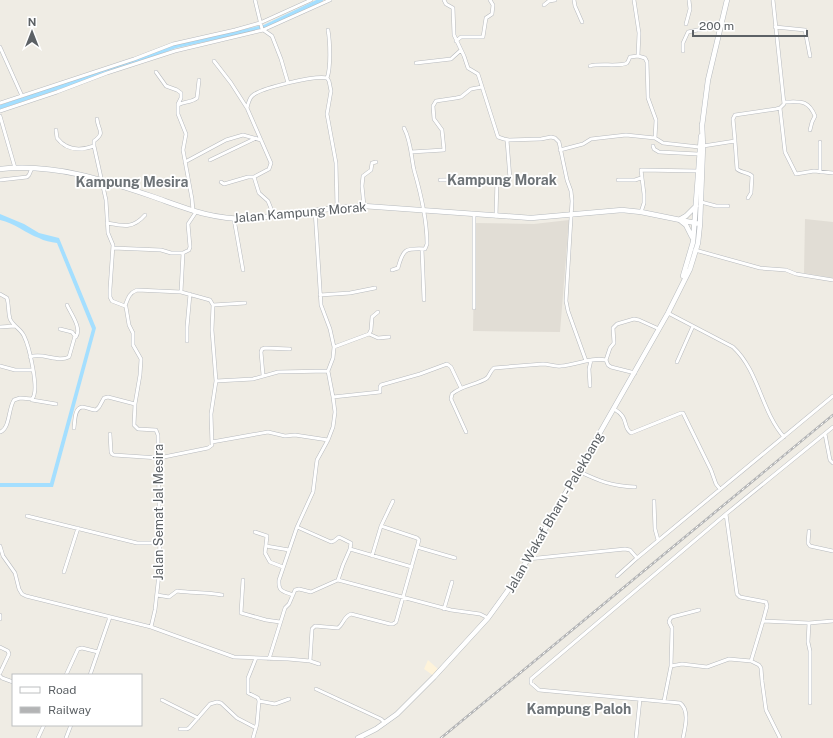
<svg xmlns="http://www.w3.org/2000/svg" width="833" height="738" viewBox="0 0 833 738" font-family="'Public Sans',sans-serif">
  <style>
    .commercial { fill: #fef3da }
    .education { fill: #e1ddd5 }
    .water { fill: #a4dfff }
    .lines { fill: none; stroke-linecap: round; stroke-linejoin: round }
    .canal { stroke: #a4dfff; stroke-width: 4 }
    .street-casing { stroke: #b7babe; stroke-width: 4 }
    .secondary-casing { stroke: #b6babe; stroke-width: 5.5 }
    .street { stroke: #fff; stroke-width: 3 }
    .secondary { stroke: #fff; stroke-width: 4.5 }
    .rail-casing { stroke: #b3b4b5; stroke-width: 2.5 }
    .rail { stroke: #fff; stroke-width: 1; stroke-dasharray: 3; stroke-linecap: butt }
    .labels { text-anchor: middle; stroke-width: 3.5; stroke-linejoin: round; paint-order: stroke }
    .street-label { font-size: 13px; fill: #5c6165; stroke: #fff }
    .neighbourhood-label { font-size: 14px; font-weight: bold; fill: #6d7377; stroke: #fff }
  </style>
  <rect width="100%" height="100%" fill="#efece4"/>
  <path class="commercial" d="M 428,660 L 439,670 L 434,676 L 424,669 Z"/>
  <path class="education" d="M 805,219 L 833,222 L 833,278 L 804,273 Z
    M 569,220 L 560,332 L 473,331 L 475,223 L 534,224 Z"/>
  <path class="water" d="M 0,214 L 24,224 L 39,233 L 59,238 L 96,328 L 53,487 L 0,487 L 0,483 L 50,483 L 92,329 L 57,243 C 51,242 44,241 39,238 C 25,233 15,223 0,220 Z"/>
  <g class="lines">
    <path class="canal" d="M 0,107 L 145,58 L 176,46 L 264,27 L 321,0"/>
    <defs>
      <path id="street" d="M 255,0 L 262,29 L 272,36 L 281,59 L 288,83
        M 444,0 L 446,4 L 453,8 L 454,35 L 464,56 L 468,68 L 478,74 L 498,137 L 504,139 L 509,140 L 541,139 L 551,137 L 555,138 L 559,142 L 567,180 L 571,191 L 572,201 L 566,301 L 568,311 L 586,361
        M 574,0 L 575,6 L 582,22
        M 634,0 L 639,33 L 638,56 L 645,58 L 647,62 L 648,98 L 656,120 L 655,138
        M 544,5 L 549,1 L 555,0
        M 686,24 L 690,9 L 689,0
        M 775,27 L 805,30 L 810,56
        M 456,41 L 461,37 L 483,37 L 486,18 L 492,14 L 493,5 L 490,0
        M 0,47 L 22,96
        M 683,51 L 683,43 L 688,32 L 712,27 L 720,27
        M 214,61 L 231,83 L 247,108 L 271,163 L 269,169 L 254,177 L 259,193 L 268,201 L 274,216
        M 416,63 L 451,59 L 461,50
        M 590,66 C 598,63 622,67 627,63 C 628,62 629,59 630,57 L 638,56
        M 156,72 L 166,86 L 177,90 L 181,93 L 181,98 L 178,104 L 178,114 L 186,134 L 183,150 L 192,199 L 193,211
        M 327,78 C 331,68 330,41 328,30
        M 784,102 C 800,102 808,99 815,116 L 812,122 L 810,130
        M 0,103 L 134,59 L 173,44 L 235,30 L 260,23 L 311,0
        M 178,105 C 184,101 191,103 197,98 L 199,80
        M 247,108 C 248,104 249,99 252,96 C 260,88 316,75 327,78 L 329,81 L 331,91 L 327,114 L 336,163 L 337,208
        M 780,108 L 785,152 L 796,174 L 814,171 L 833,173
        M 0,111 L 57,92 L 107,73 L 175,51 L 263,30 L 330,0
        M 0,116 L 15,168
        M 97,119 C 98,131 106,132 94,141 L 94,146 L 106,200 L 108,233 L 113,245 L 110,289 L 110,297 L 112,301 L 125,306 L 126,307 L 129,325 L 133,333 L 133,345 L 141,359 L 140,375 L 135,404 L 134,425 L 138,429 L 156,430 L 158,435 L 160,565 L 155,610 L 151,627
        M 56,130 L 57,138 C 66,150 80,151 94,146
        M 735,141 L 737,169 C 741,173 748,172 752,176 L 751,193 L 748,198
        M 820,142 L 820,172
        M 653,146 L 654,149 L 659,152 L 698,154
        M 703,146 L 735,141 L 733,119 L 735,115 L 776,109 L 780,108 L 784,104 L 773,0
        M 560,150 L 583,144 L 591,139 L 626,135 L 655,138 L 663,143 L 699,147
        M 411,152 L 444,150 L 442,130 L 434,119 L 433,106 L 436,101 L 456,98 L 461,97 L 471,89 L 482,87
        M 210,160 L 256,138
        M 185,162 L 226,140 L 243,135 L 261,140
        M 0,180 L 27,177 L 29,175 L 32,168
        M 440,180 L 510,179 L 507,140
        M 618,180 L 635,180 L 641,178
        M 221,182 L 224,184 L 248,177 L 254,177
        M 701,202 L 716,206 L 728,206
        M 364,206 L 362,186 L 363,176 L 371,170 L 372,163 L 376,162
        M 641,212 L 644,203 L 644,194 L 641,170 L 698,171
        M 496,216 L 497,179
        M 234,219 L 243,270
        M 107,223 C 123,226 133,229 145,215
        M 113,248 L 161,250 L 171,253 L 183,253 L 189,250 L 190,247 L 188,224 L 196,212
        M 422,249 L 424,300
        M 695,250 L 760,268 L 786,270 L 796,274 L 833,280
        M 392,270 L 398,268 C 403,249 405,248 425,249 L 427,244 C 427,219 421,194 414,170 C 411,156 411,141 404,128
        M 181,292 L 183,253
        M 0,294 L 7,298 C 9,305 8,312 10,319 C 13,326 21,329 24,336 C 29,346 40,391 32,399 L 20,398 L 14,400 C 8,409 10,429 0,432
        M 320,295 L 350,293 L 375,288
        M 67,305 C 71,314 82,328 76,337
        M 213,305 L 245,303
        M 474,308 L 474,214
        M 668,313 L 733,347 C 759,371 761,411 784,437
        M 0,327 L 15,326
        M 369,334 L 378,338 L 389,337
        M 187,341 L 187,327 L 190,294
        M 334,347 L 369,334 L 371,330 L 372,317 L 378,312
        M 30,357 C 43,352 57,363 69,357 L 75,336 L 72,332 L 60,329
        M 606,360 L 610,348 L 614,343 L 613,328 L 617,324 L 634,319 L 639,320 L 659,329
        M 677,362 L 693,326
        M 0,366 L 15,370 L 33,370
        M 263,375 L 261,352 L 262,349 L 265,348 L 290,349
        M 216,381 L 253,379 L 278,372 L 328,371
        M 590,386 L 589,369 L 591,360
        M 333,397 L 380,392 L 380,387 L 381,385 L 420,374 L 447,364 L 451,367 L 461,388
        M 32,400 L 56,404
        M 614,409 C 630,418 622,427 631,433 L 681,413 L 683,413 L 711,470 L 716,484 L 720,489
        M 74,428 C 75,422 74,408 82,407 C 86,407 92,410 96,410 L 99,407 L 104,398 L 108,397 L 135,404
        M 466,432 L 451,399 L 452,394 C 462,385 477,385 487,378 C 490,375 490,371 494,368 L 543,364 C 549,364 554,367 561,366 C 576,365 591,357 606,360 L 608,365 L 611,367 L 635,373
        M 110,434 L 111,452 L 112,454 L 114,455 L 159,458 L 208,448 L 212,445 L 211,414 L 216,381 L 212,330 L 213,305 L 210,300 L 181,292 L 137,290 C 129,293 128,298 125,306
        M 825,434 L 830,460 L 833,463
        M 212,442 L 268,432 L 285,436 L 295,435 L 328,440
        M 578,471 C 599,481 611,486 635,487
        M 654,501 L 655,529 L 658,540
        M 726,514 L 737,594 L 740,597 L 766,602 L 767,606 L 763,621 L 809,623 L 833,621
        M 27,516 L 137,543 L 160,543
        M 297,527 L 331,542 L 334,541 L 339,537 L 351,543 L 350,549 L 343,565 L 338,580
        M 809,531 L 808,543 L 810,546 L 833,551
        M 255,532 L 267,536 L 265,553 L 270,562 L 283,567
        M 0,546 L 3,556 L 15,573 L 19,589 L 22,594 L 26,596 L 151,627 L 234,657 L 288,659 L 310,661 L 319,664
        M 266,546 L 289,550
        M 417,547 L 455,558
        M 350,549 L 412,567
        M 372,556 L 381,526 L 393,501
        M 528,559 L 625,549 L 630,550 L 637,558 L 833,396
        M 64,572 L 78,528
        M 617,576 L 637,558
        M 243,580 L 241,613 L 266,620 L 280,622
        M 157,595 L 169,597 L 177,591 C 192,593 207,592 222,595
        M 293,595 C 283,591 278,592 279,580 L 297,527 L 313,492 L 317,460 L 328,440 L 333,427 L 335,412 L 333,397 L 328,371 L 333,358 L 334,347 L 330,329 L 321,305 L 315,210
        M 444,609 L 452,582
        M 0,615 L 0,619
        M 809,623 L 808,642 L 810,651 L 810,703
        M 0,647 L 8,651 L 9,654 L 0,673
        M 256,658 L 248,678 L 248,693 L 258,698 L 259,701 L 275,704 L 289,699
        M 269,659 L 285,608 L 289,604 L 295,590 L 299,589 L 311,592 L 338,580 L 451,610 L 480,614 L 488,618
        M 310,661 L 312,629 L 315,626 L 338,628 C 344,624 343,617 351,614 L 390,624 L 393,624 L 396,622 L 419,540 L 417,538 L 381,526
        M 751,661 L 759,665 L 761,668 L 762,681 L 766,710 L 780,738
        M 671,666 L 682,664 L 707,667 L 729,659 L 751,661 L 763,621
        M 66,675 L 78,649 L 82,648 L 98,652
        M 90,675 L 110,617
        M 0,676 L 2,678 L 13,682
        M 316,689 L 381,719 L 385,723
        M 162,700 L 198,718
        M 664,701 L 671,666 L 672,628 L 669,622 L 670,619 L 672,617 L 699,610
        M 180,729 L 187,729 L 189,728 L 210,704 L 217,702 L 221,703 L 237,718 L 256,728
        M 38,738 L 44,725
        M 66,738 L 71,725
        M 253,738 L 257,724 L 259,701
        M 636,738 L 640,699
        M 683,738 C 685,728 690,710 680,703 L 539,690 L 531,683 L 531,679 L 726,514 L 833,427"/>
      <path id="secondary" d="M 702,126 L 708,80 L 727,0
        M 0,169 C 54,163 104,180 154,197 C 188,209 211,219 248,219 L 337,208 L 364,206 L 531,218 L 622,210 L 641,212 L 700,224
        M 679,220 L 686,216 L 696,206
        M 681,221 L 686,225 L 692,237
        M 683,276 L 693,242 L 701,136
        M 358,738 L 376,729 L 397,714 L 434,677 L 488,618 L 509,589 L 528,559 L 668,313 L 690,269 L 698,243 L 700,224 L 703,146 L 702,124"/>
    </defs>
    <use href="#street" class="street-casing"/>
    <use href="#secondary" class="secondary-casing"/>
    <use href="#street" class="street"/>
    <use href="#secondary" class="secondary"/>
    <defs>
      <path id="rail" d="M 441,738 L 833,415"/>
    </defs>
    <use href="#rail" class="rail-casing"/>
    <use href="#rail" class="rail"/>
  </g>
  <g class="labels">
    <g class="street-label">
      <text transform="translate(300 212) rotate(-5)" y="5">Jalan Kampung Morak</text>
      <text transform="translate(158 512) rotate(-90)" y="5">Jalan Semat Jal Mesira</text>
      <text transform="translate(554 512) rotate(-60)" y="5">Jalan Wakaf Bharu - Palekbang</text>
    </g>
    <g class="neighbourhood-label">
      <text x="502" y="185">Kampung Morak</text>
      <text x="132" y="187">Kampung Mesira</text>
      <text x="579" y="714">Kampung Paloh</text>
    </g>
  </g>
  <rect x="12" y="674" width="130" height="52" fill="#ffffff" stroke="#bec0c1"/>
  <rect x="20" y="687" width="20" height="6" fill="#ffffff" stroke="#bec0c1"/>
  <text x="48" y="694" font-size="12" fill="#5c6165">Road</text>
  <rect x="20" y="707" width="20" height="6" fill="#b3b4b5" stroke="#bec0c1"/>
  <text x="48" y="714" font-size="12" fill="#5c6165">Railway</text>
  <g transform="translate(32 32)" stroke="#ffffff" stroke-width="3" paint-order="stroke">
  <path d="M0-3L7 15L0 10L-7 15Z" fill="#5c6165"/>
  <text y="-6" font-size="11" font-weight="bold" text-anchor="middle" fill="#5c6165">N</text>
  </g>
  <path d="M693 30v6h114v-6" fill="none" stroke="#5c6165" stroke-width="2"/>
  <text x="699" y="30" font-size="12" fill="#5c6165" stroke="#ffffff" stroke-width="3" paint-order="stroke">200 m</text>
</svg>
